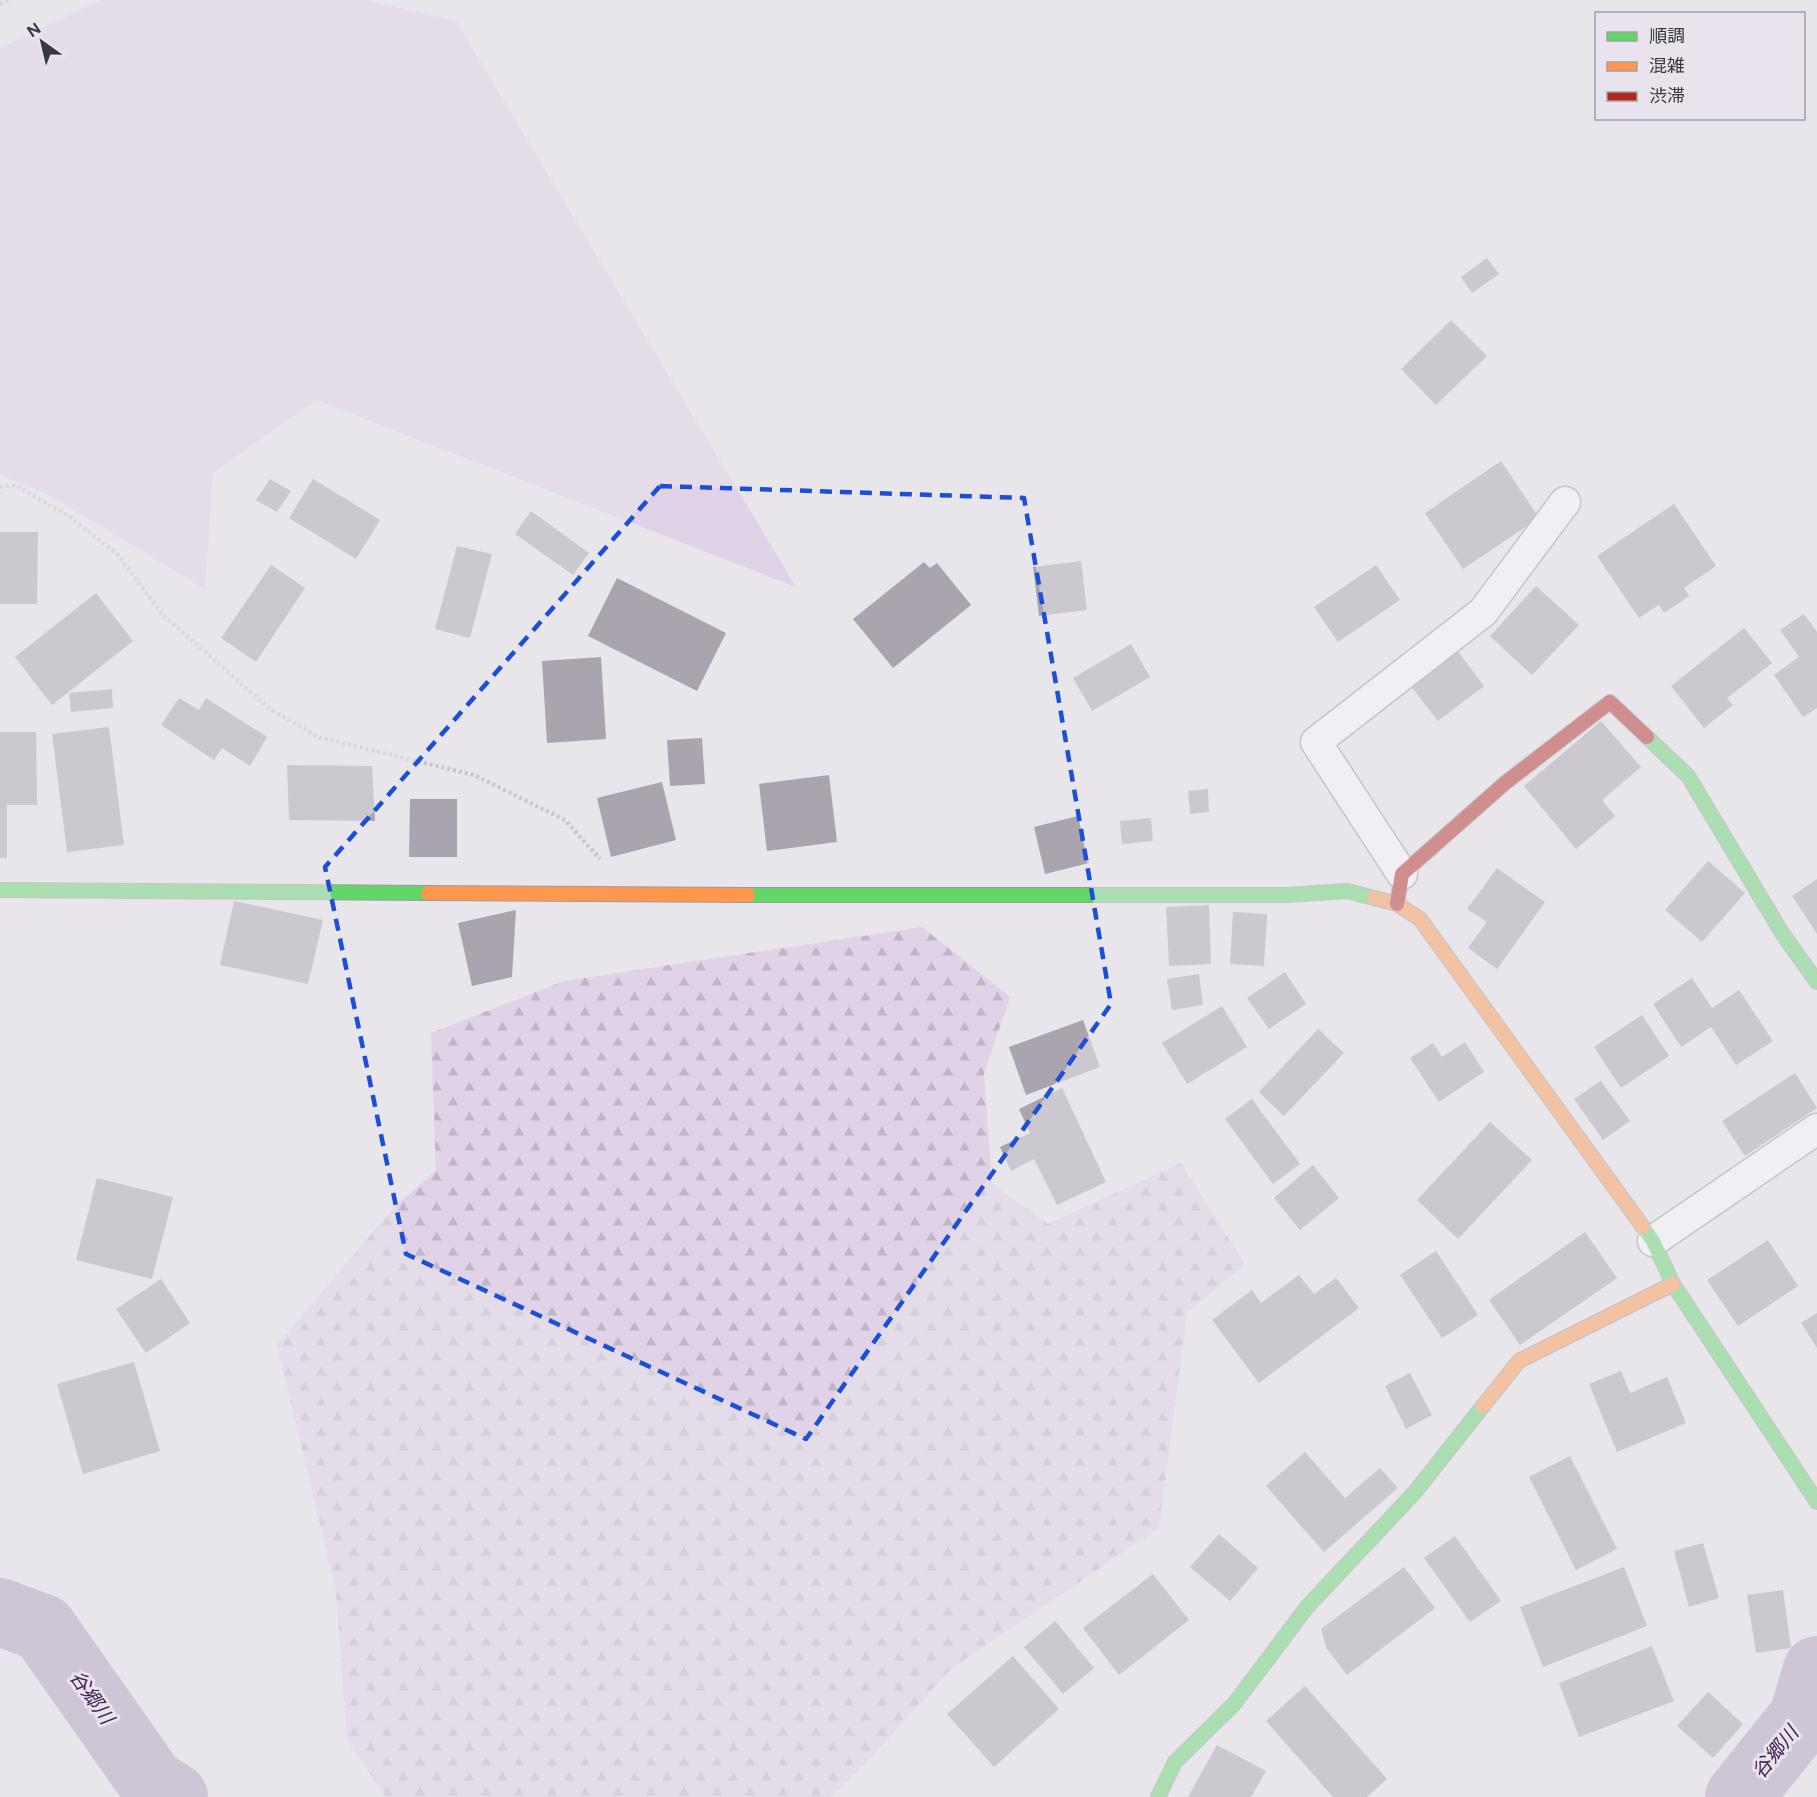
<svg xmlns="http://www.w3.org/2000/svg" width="1817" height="1797" viewBox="0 0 1817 1797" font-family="Figtree,'Noto Sans JP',sans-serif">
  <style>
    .green { fill: #e0d3e7 }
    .forest { fill: url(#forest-firs) }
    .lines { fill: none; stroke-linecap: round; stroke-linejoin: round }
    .river { stroke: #b1a0bb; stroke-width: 68 }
    .building { fill: #a9a4ad }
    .street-casing { stroke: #9d9a9f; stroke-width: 33 }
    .fast-casing { stroke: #9d9a9f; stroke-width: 16 }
    .slow-casing { stroke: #9d9a9f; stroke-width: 16 }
    .jam-casing { stroke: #9d9a9f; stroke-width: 16 }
    .path { stroke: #c7c6c8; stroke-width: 4; stroke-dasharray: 3 3; stroke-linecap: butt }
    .street { stroke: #fcfbfc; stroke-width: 30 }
    .fast { stroke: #63d668; stroke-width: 14 }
    .slow { stroke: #ff974d; stroke-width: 14 }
    .jam { stroke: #b3261e; stroke-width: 14 }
    .marked { fill: none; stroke: #1d4ed8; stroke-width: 4.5; stroke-dasharray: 12 8; stroke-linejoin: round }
    .labels { text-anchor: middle; stroke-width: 6; stroke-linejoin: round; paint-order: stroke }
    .water-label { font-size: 20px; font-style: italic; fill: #432353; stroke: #e9e3ed }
  </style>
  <defs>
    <pattern id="forest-firs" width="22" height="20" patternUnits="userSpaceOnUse" patternTransform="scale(1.5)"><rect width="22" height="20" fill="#e0d3e7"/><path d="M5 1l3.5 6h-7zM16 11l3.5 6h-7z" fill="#c1b6c7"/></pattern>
  </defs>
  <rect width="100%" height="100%" fill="#e8e5eb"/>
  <path class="green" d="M 101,0 L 365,0 L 456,21 L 796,587 L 316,400 L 213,473 L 205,589 L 49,495 L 0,475 L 0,48 Z"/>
  <path class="forest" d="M 922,927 L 1010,997 L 984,1074 L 992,1183 L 1048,1224 L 1181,1163 L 1245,1264 L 1187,1313 L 1159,1528 L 951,1669 L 867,1762 L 831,1797 L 386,1797 L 347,1740 L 336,1591 L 277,1345 L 396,1205 L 436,1171 L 431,1033 L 564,981 Z"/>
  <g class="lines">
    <path class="river" d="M 0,1612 L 43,1628 L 152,1783 L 174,1797
      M 1739,1797 L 1803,1717 L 1817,1670"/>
  </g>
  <path class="building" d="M 1487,258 L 1499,274 L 1472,293 L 1461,277 Z
    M 1451,320 L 1487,356 L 1436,405 L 1401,369 Z
    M 1501,461 L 1539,518 L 1463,569 L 1425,513 Z
    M 270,479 L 291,491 L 277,512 L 256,500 Z
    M 313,479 L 380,520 L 356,559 L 289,518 Z
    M 1674,504 L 1716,566 L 1684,588 L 1689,596 L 1664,613 L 1659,605 L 1639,618 L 1597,556 Z
    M 531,511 L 589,553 L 573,575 L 515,534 Z
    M 0,532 L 38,532 L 37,604 L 0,604 Z
    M 457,546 L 492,554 L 470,638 L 435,629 Z
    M 1081,561 L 1087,610 L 1039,616 L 1033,567 Z
    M 924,562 L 930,568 L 937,563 L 971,605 L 893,668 L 853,619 Z
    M 271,565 L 305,588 L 256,662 L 221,638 Z
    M 1376,565 L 1400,600 L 1338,642 L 1314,607 Z
    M 617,578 L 726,633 L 697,691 L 588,636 Z
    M 1536,586 L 1579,625 L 1532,675 L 1490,636 Z
    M 96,593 L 133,641 L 52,705 L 15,657 Z
    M 1804,614 L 1817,632 L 1817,708 L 1803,717 L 1774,675 L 1799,657 L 1780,630 Z
    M 1744,628 L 1772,663 L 1727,698 L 1733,705 L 1704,728 L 1671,686 Z
    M 1131,644 L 1150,677 L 1092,711 L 1073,678 Z
    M 1453,645 L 1484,686 L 1438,721 L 1407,681 Z
    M 601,657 L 606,739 L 547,743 L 542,661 Z
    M 112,689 L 113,708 L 71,712 L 69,693 Z
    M 179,698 L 199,710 L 206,698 L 267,737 L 250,766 L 222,748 L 214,760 L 161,725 Z
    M 1601,721 L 1641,767 L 1602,800 L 1615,816 L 1576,849 L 1524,786 Z
    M 109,727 L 124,845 L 67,852 L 52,734 Z
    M 0,732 L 36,732 L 37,805 L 7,805 L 7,858 L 0,858 Z
    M 702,738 L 705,784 L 670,786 L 667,740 Z
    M 287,765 L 372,766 L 375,821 L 289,820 Z
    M 829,775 L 837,842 L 767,851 L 759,784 Z
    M 662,782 L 676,840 L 611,857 L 597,798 Z
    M 1208,789 L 1209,812 L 1190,814 L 1188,791 Z
    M 410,799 L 457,799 L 457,857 L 409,857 Z
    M 1078,816 L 1089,863 L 1045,874 L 1034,827 Z
    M 1151,818 L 1153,841 L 1122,844 L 1120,821 Z
    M 1708,861 L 1745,893 L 1702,942 L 1665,910 Z
    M 1497,868 L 1545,902 L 1497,969 L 1468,948 L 1487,922 L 1467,909 Z
    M 1817,879 L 1817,934 L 1792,896 Z
    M 234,901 L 323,920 L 308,984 L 220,965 Z
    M 1209,905 L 1211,964 L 1169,966 L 1166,907 Z
    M 516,910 L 512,977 L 472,986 L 458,923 Z
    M 1233,912 L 1267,914 L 1264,966 L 1230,964 Z
    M 1285,972 L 1306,1004 L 1269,1029 L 1247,998 Z
    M 1199,974 L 1203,1005 L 1172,1010 L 1167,979 Z
    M 1692,978 L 1712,1008 L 1739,990 L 1773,1041 L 1736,1065 L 1711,1027 L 1681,1047 L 1653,1004 Z
    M 1222,1006 L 1247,1047 L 1187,1084 L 1162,1043 Z
    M 1642,1015 L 1669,1056 L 1621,1088 L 1594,1047 Z
    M 1083,1020 L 1100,1067 L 1026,1095 L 1009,1047 Z
    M 1318,1029 L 1344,1053 L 1284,1116 L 1259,1092 Z
    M 1465,1042 L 1484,1072 L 1439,1102 L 1410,1058 L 1433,1043 L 1442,1057 Z
    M 1795,1073 L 1817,1108 L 1745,1156 L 1722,1121 Z
    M 1601,1081 L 1630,1121 L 1603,1140 L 1574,1099 Z
    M 1062,1088 L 1106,1182 L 1057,1205 L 1034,1159 L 1011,1171 L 1000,1147 L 1030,1133 L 1019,1109 Z
    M 1252,1099 L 1300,1164 L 1273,1184 L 1225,1119 Z
    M 1490,1122 L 1532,1160 L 1458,1239 L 1417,1200 Z
    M 1313,1165 L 1339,1198 L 1300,1230 L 1274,1198 Z
    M 97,1178 L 173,1197 L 152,1279 L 76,1260 Z
    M 1585,1232 L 1617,1278 L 1520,1345 L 1489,1300 Z
    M 1768,1240 L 1798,1286 L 1738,1326 L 1707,1280 Z
    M 1436,1251 L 1478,1315 L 1442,1338 L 1400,1275 Z
    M 1299,1275 L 1314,1294 L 1336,1278 L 1359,1308 L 1259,1383 L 1212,1320 L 1252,1290 L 1261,1303 Z
    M 161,1279 L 190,1323 L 146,1353 L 116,1309 Z
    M 1817,1313 L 1817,1348 L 1801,1323 Z
    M 134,1362 L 160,1451 L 83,1474 L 57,1384 Z
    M 1621,1371 L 1630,1393 L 1667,1377 L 1686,1423 L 1617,1452 L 1589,1384 Z
    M 1410,1373 L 1432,1415 L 1406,1429 L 1385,1386 Z
    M 1305,1452 L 1345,1498 L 1380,1468 L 1398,1488 L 1324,1552 L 1266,1486 Z
    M 1570,1456 L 1617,1549 L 1576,1570 L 1529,1477 Z
    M 1219,1534 L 1258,1568 L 1230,1601 L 1190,1567 Z
    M 1455,1536 L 1501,1601 L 1470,1622 L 1424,1558 Z
    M 1703,1543 L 1719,1598 L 1689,1607 L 1674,1551 Z
    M 1404,1567 L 1435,1608 L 1347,1675 L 1327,1649 L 1321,1629 Z
    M 1624,1567 L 1647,1626 L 1543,1667 L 1520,1607 Z
    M 1153,1574 L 1189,1620 L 1119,1675 L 1083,1628 Z
    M 1783,1590 L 1791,1648 L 1756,1653 L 1747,1595 Z
    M 1055,1621 L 1094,1668 L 1063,1694 L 1024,1647 Z
    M 1652,1646 L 1674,1701 L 1579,1737 L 1559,1683 Z
    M 1013,1656 L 1059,1709 L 994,1767 L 947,1714 Z
    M 1305,1686 L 1387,1779 L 1367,1797 L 1333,1797 L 1266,1721 Z
    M 1708,1692 L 1743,1724 L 1713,1758 L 1677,1726 Z
    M 1217,1745 L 1266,1771 L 1251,1797 L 1188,1797 Z"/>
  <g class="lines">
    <defs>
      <path id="street" d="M 1402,874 L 1316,742 L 1483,612 L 1565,502
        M 1653,1241 L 1817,1129"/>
      <path id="fast" d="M 1647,737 L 1688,776 L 1782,933 L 1817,982
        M 0,890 L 428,893
        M 748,895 L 1288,895 L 1347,891 L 1374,898
        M 1643,1227 L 1653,1241 L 1673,1284 L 1817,1502
        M 1158,1797 L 1175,1762 L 1234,1704 L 1307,1607 L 1415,1492 L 1483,1406"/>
      <path id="slow" d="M 428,893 L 748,895
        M 1374,898 L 1397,904 L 1420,919 L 1643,1227
        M 1483,1406 L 1519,1361 L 1673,1284"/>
      <path id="jam" d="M 1397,904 L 1402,874 L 1505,783 L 1610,702 L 1647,737"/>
    </defs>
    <use href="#street" class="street-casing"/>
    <use href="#fast" class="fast-casing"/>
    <use href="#slow" class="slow-casing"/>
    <use href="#jam" class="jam-casing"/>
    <path class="path" d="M 0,4 L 11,0
      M 0,487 L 15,485 L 70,517 L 117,554 L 162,614 L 270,709 L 318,737 L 474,775 L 565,820 L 600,859"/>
    <use href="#street" class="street"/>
    <use href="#fast" class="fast"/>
    <use href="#slow" class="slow"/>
    <use href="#jam" class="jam"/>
  </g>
  <path d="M0 0H1817V1797H0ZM 660,486 L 1024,498 L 1111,1004 L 806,1439 L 406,1254 L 325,867 Z" fill="#e8e5eb" fill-opacity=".55" fill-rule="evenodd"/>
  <path class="marked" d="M 660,486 L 1024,498 L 1111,1004 L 806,1439 L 406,1254 L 325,867 Z"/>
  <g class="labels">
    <g class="water-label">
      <text transform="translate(92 1697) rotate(55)" y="7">谷郷川</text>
      <text transform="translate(1775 1752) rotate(-51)" y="7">谷郷川</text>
    </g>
  </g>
  <rect x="1595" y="12" width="210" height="108" fill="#e9e3ed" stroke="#a39fa6" stroke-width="1.5"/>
  <rect x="1607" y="32" width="30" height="9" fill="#63d668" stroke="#a39fa6" stroke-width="1.5"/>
  <text x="1649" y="42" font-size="18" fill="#3a383c">順調</text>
  <rect x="1607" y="62" width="30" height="9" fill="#ff974d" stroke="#a39fa6" stroke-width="1.5"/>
  <text x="1649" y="72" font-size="18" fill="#3a383c">混雑</text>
  <rect x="1607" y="92" width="30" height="9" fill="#b3261e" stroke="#a39fa6" stroke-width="1.5"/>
  <text x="1649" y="102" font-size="18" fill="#3a383c">渋滞</text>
  <g transform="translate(42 42) rotate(326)" stroke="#e9e3ed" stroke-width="4.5" paint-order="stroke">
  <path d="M0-4.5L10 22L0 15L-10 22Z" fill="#3a383c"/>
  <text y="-9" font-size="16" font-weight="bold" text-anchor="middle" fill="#3a383c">N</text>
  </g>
</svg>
